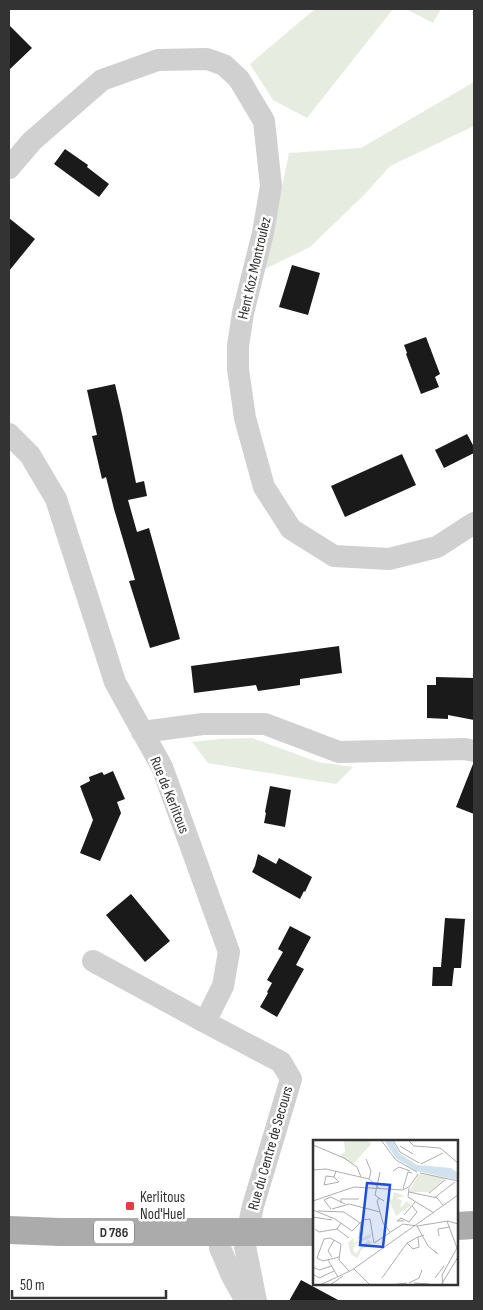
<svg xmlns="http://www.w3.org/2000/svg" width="483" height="1310" viewBox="0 0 483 1310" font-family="'Sofia Sans Condensed',sans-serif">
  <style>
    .green { fill: #e6ecdf }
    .building { fill: #1a1a1a }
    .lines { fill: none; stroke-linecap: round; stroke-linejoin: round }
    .street { stroke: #d0d0d0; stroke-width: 22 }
    .primary { stroke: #ababab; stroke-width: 28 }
    .poi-dot { fill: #e63946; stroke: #fff; stroke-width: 2 }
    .labels { text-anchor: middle; stroke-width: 5; stroke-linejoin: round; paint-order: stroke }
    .shield { fill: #fff; stroke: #707070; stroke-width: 1 }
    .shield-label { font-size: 14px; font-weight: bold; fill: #333 }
    .street-label { font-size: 15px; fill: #333; stroke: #fff }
    .poi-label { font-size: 15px; fill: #333; stroke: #fff; text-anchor: start }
    .inset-road { fill: none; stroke: #adadad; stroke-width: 1 }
    .view { fill: #1d4ed8; fill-opacity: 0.15; stroke: #1d4ed8; stroke-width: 2.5 }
    .inset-edge { fill: none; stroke: #333; stroke-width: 2.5 }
  </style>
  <rect width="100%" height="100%" fill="#fff"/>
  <path class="green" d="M 315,9 L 393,9 L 307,118 L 273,100 L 250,64 Z
    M 406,9 L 441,9 L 433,23 Z
    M 474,82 L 474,126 L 390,166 L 365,194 L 310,247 L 265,269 L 289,153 L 361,148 Z
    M 252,738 L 318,762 L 353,767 L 336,784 L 208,763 L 192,742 L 220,739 Z"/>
  <path class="building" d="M 9,25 L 32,48 L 9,70 Z
    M 65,149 L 88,165 L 87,167 L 109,184 L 99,197 L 54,164 Z
    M 9,218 L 35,239 L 9,271 Z
    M 292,265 L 320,273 L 308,315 L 279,307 Z
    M 426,337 L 440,374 L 435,377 L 439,387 L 421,394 L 406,354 L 407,353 L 404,345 Z
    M 115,384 L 122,414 L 136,483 L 144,481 L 147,496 L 128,500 L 137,532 L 149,528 L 180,639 L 150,648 L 129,581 L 135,580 L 114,509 L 106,477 L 102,479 L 92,436 L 97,435 L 87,390 Z
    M 467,434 L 474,447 L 474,453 L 444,468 L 435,450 Z
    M 402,454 L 416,485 L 345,517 L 331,486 Z
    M 339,646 L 342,673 L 300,679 L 300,685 L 258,691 L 256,685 L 194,693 L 191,666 Z
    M 436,677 L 474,678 L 474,720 L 448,715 L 448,719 L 427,718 L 427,685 L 436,685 Z
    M 473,764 L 474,764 L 474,814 L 456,807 Z
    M 113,771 L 125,799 L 117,802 L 121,813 L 100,861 L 80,853 L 93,820 L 80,786 L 90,781 L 89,777 L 102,772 L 104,775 Z
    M 270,786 L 291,790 L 285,827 L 264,823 L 266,813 L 265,812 Z
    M 258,854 L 276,864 L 279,858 L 312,877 L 305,892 L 304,891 L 300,899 L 252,872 L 255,866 Z
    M 131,894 L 170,941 L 145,962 L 106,915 Z
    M 445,918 L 465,919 L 461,968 L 454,968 L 452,986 L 432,986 L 433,967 L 441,967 Z
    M 290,926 L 311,937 L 296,965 L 304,969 L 277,1017 L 260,1007 L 268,993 L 267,992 L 272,983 L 267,980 L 283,952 L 278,949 Z
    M 301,1280 L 340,1301 L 289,1301 Z"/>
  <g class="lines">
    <path class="street" d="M 9,168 L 32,141 L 102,80 L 158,60 L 207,59 L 224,65 L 239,79 L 264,121 L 271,186 L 263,233 L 243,313 L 238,346 L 238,369 L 245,418 L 264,487 L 291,529 L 334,556 L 389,559 L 437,547 L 474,523
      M 9,434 L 30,455 L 56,499 L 115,682 L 162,767 L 229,952 L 223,986 L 205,1022 L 93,961
      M 142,732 L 203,724 L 265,724 L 339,752 L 465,749 L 474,751
      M 205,1022 L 281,1062 L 291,1079 L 253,1206 L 247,1233 L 245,1246 L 256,1301
      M 219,1232 L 220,1248 L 232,1276 L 246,1301"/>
    <path class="primary" d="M 457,1226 L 474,1225
      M 9,1230 L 60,1232 L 314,1232"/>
  </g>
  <rect class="poi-dot" x="125" y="1201" width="10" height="10" rx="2.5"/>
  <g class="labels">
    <rect class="shield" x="94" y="1220.5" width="40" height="23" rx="4"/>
    <g class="shield-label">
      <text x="114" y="1237">D 786</text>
    </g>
    <g class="street-label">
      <text transform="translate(254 268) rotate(-77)" y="5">Hent Koz Montroulez</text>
      <text transform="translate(170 795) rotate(68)" y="5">Rue de Kerlitous</text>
      <text transform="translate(270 1148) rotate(-74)" y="5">Rue du Centre de Secours</text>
    </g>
    <g class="poi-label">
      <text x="140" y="1202">Kerlitous<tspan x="140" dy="17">Nod'Huel</tspan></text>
    </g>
  </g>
  <g transform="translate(313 1140)">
    <rect width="145" height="145" fill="#fff"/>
    <path d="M 31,0 L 56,0 L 58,4 L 40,24 L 26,16 L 32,12 ZM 106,34 L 133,38 L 116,52 L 96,52 ZM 81,52 L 92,56 L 84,58 L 89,61 L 87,68 L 94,61 L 98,65 L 83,76 L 75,58 L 79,60 ZM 59,93 L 57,98 L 43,104 L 40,110 L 43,114 L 50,104 L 56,100 L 59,103 L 48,110 L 45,118 L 38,115 L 35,103 L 40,98 L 41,103 Z" fill="#e6ecdf"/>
    <path d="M 71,0 L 79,0 L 87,14 L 104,25 L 138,28 L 145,33 L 145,40 L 103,31 L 83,18 Z" fill="#cfe2ee"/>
    <path class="inset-road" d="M 68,0 L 83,20 L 104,32M 80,0 L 87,12 L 106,23M 95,0 L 101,6 L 115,7M 0,5 L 31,18 L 44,27 L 48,37M 87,6 L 100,14M 115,7 L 127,8 L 132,12M 132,12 L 145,23M 53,19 L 58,31 L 56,39M 108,24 L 130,13M 0,30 L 13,29 L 56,39 L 66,48M 80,31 L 86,27 L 97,31M 107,33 L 145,41M 21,37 L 26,42 L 11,45 L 13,36 L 21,37 L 23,31M 96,48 L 95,57 L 121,73M 90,49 L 95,32 L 99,33M 96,52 L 124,58 L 130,65M 116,53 L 132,40M 66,58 L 62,55 L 67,32M 121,58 L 142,42M 0,61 L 41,47 L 90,50 L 97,46 L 105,34M 71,61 L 66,58 L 64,61 L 70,83 L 77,92M 28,63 L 28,59 L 46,59M 18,69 L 11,60 L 18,57 L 32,64M 19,69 L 36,64 L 67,72M 0,70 L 22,79 L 39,91 L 50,80 L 57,79 L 61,103 L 90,84 L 104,86 L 135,81 L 145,84M 5,71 L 31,72 L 47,83M 91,75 L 102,62M 0,77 L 19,80M 91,81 L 84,81 L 88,78 L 96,82 L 104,72 L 99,66M 104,86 L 115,106 L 125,114 L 122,111M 2,89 L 6,92 L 24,89 L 28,83M 24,89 L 36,98M 126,96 L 125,89 L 137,87M 105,97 L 106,107 L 100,109 L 94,103 L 96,102 L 105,97 L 111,95M 46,99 L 48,82M 19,117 L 15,111 L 21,100M 26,117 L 10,121 L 4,118 L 11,99 L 17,98 L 28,104 L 26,120 L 36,131M 15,120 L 25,137M 0,127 L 6,130 L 19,126M 41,129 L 57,145M 0,134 L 6,138 L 21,131M 69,138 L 94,103M 122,138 L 131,126M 96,143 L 106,138 L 109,130M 101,143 L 117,144M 7,145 L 39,130 L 145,55M 17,145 L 30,136M 78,145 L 94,143M 128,145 L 145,117M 130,145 L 129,135 L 144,108 L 134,81"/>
    <path class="view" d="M 54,43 L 77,45 L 70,107 L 47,105 Z"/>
    <rect width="145" height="145" class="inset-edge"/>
  </g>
  <rect width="483" height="1310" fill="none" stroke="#333333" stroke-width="20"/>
  <path d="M12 1290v8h154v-8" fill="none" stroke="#333333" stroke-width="2.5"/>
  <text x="20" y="1290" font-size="15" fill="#333333" stroke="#ffffff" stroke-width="4" paint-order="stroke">50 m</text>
</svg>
